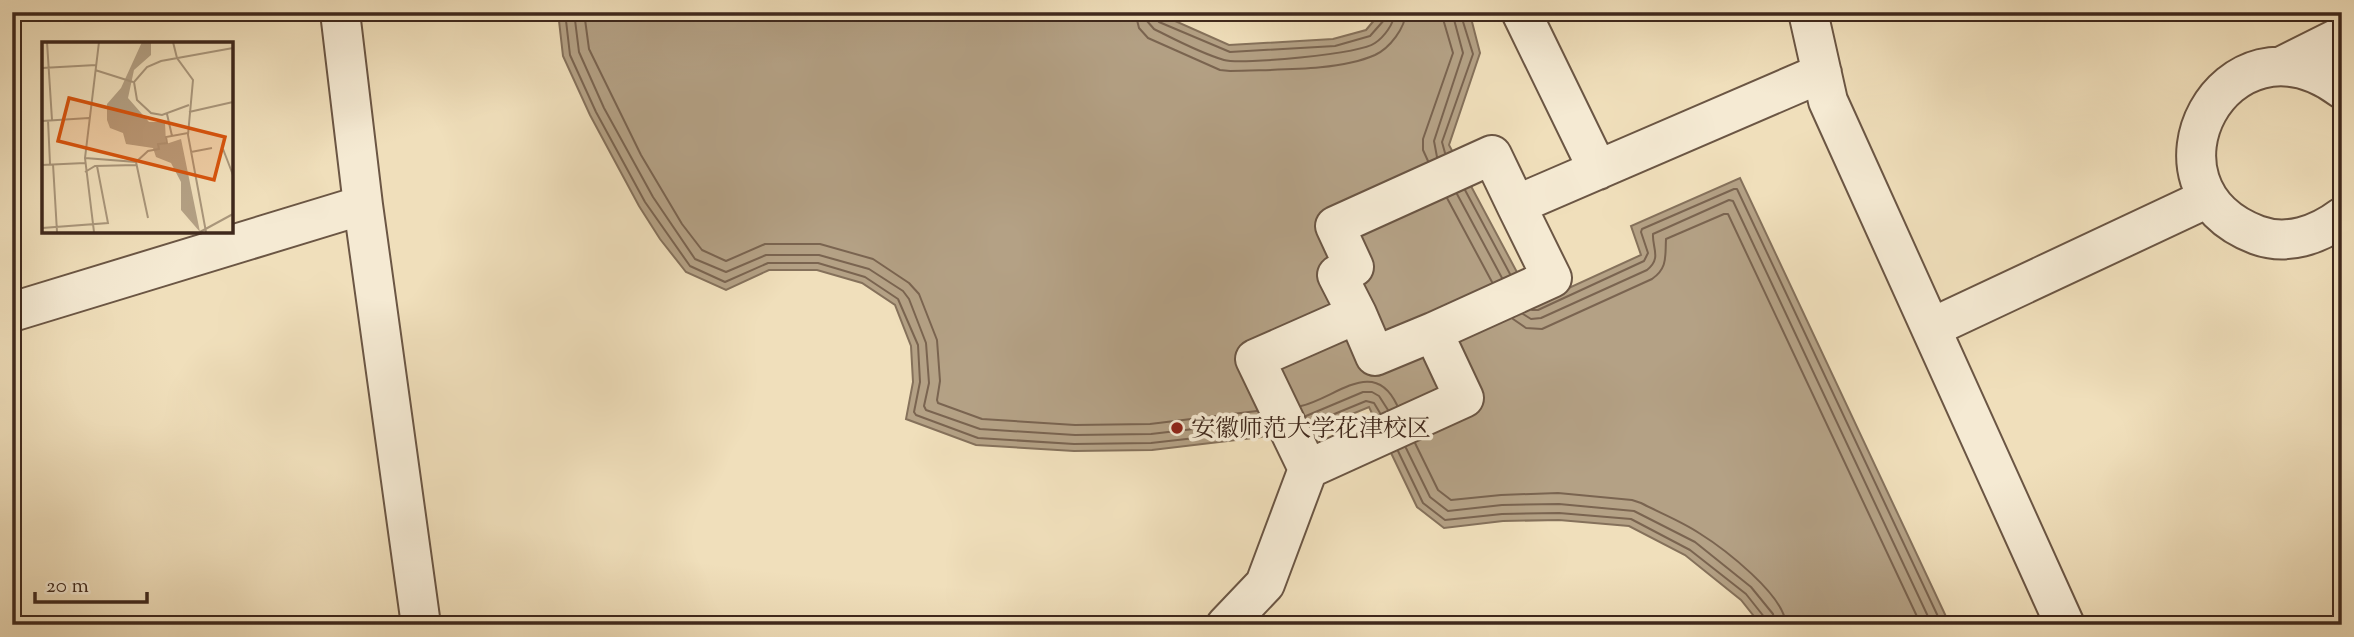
<svg xmlns="http://www.w3.org/2000/svg" width="2354" height="637" viewBox="0 0 2354 637" font-family="'Sorts Mill Goudy','Noto Serif SC',serif">
  <style>
    .water { fill: #b4a185; stroke: #85715b; stroke-width: 2 }
    .lines { fill: none; stroke-linecap: round; stroke-linejoin: round }
    .shore { stroke: #7a6450; stroke-width: 2 }
    .minor-casing { stroke: #6b5644; stroke-width: 42 }
    .minor { stroke: #f5ead3; stroke-width: 38 }
    .poi-dot { fill: #8f2418; stroke: #f5ead3; stroke-width: 2.5 }
    .labels { text-anchor: middle; stroke-width: 7; stroke-linejoin: round; paint-order: stroke }
    .poi-label { font-size: 24px; fill: #3f281c; stroke: #f5ead3; text-anchor: start }
    .inset-road { fill: none; stroke: #a9967b; stroke-width: 2 }
    .view { fill: #d7540e; fill-opacity: 0.15; stroke: #d7540e; stroke-width: 3.5 }
    .inset-edge { fill: none; stroke: #3f281c; stroke-width: 3.5 }
  </style>
  <rect width="100%" height="100%" fill="#f0dfbb"/>
  <filter id="stains"><feTurbulence type="fractalNoise" baseFrequency=".00286" numOctaves="4"/><feColorMatrix values="0 0 0 0 .2 0 0 0 0 .09 0 0 0 0 .02 0 0 0 .5 -.17"/></filter>
  <radialGradient id="worn" r=".72"><stop offset=".6" stop-color="#630" stop-opacity="0"/><stop offset="1" stop-color="#630" stop-opacity=".3"/></radialGradient>
  <path class="water" d="M 558,12 L 1155,12 L 1229,45 L 1333,39 L 1366,30 L 1381,12 L 1465,12 L 1471,18 L 1480,53 L 1449,145 L 1534,304 L 1641,255 L 1631,226 L 1740,178 L 1950,625 L 1761,625 L 1741,600 L 1685,555 L 1629,526 L 1559,520 L 1503,521 L 1444,528 L 1417,507 L 1369,407 L 1311,431 L 1152,450 L 1074,451 L 976,445 L 906,419 L 913,382 L 911,346 L 895,305 L 862,283 L 817,270 L 769,270 L 726,290 L 686,272 L 660,239 L 639,206 L 590,115 L 563,56 Z"/>
  <g class="lines">
    <path class="shore" d="M 565,12 L 570,55 L 596,112 L 645,202 L 690,266 L 725,282 L 768,263 L 818,263 L 865,277 L 898,299 L 918,345 L 920,382 L 914,412 L 916,415 L 978,438 L 1074,444 L 1151,443 L 1266,430
      M 574,12 L 579,52 L 604,108 L 653,197 L 695,259 L 726,272 L 766,255 L 819,255 L 869,269 L 903,291 L 909,299 L 926,343 L 929,383 L 924,406 L 926,410 L 980,429 L 1075,435 L 1151,434 L 1262,421
      M 584,12 L 589,49 L 641,155 L 682,224 L 702,250 L 726,261 L 765,244 L 820,244 L 873,259 L 909,283 L 919,294 L 937,340 L 940,381 L 937,400 L 938,403 L 982,419 L 1075,425 L 1150,424 L 1257,411
      M 1135,12 L 1139,28 L 1148,38 L 1220,70 L 1230,71 C 1274,69 1336,72 1375,55 C 1390,48 1405,28 1406,12
      M 1146,12 L 1147,21 L 1154,29 C 1176,40 1200,53 1224,60 C 1241,65 1360,54 1375,43 C 1384,37 1394,24 1395,12
      M 1155,12 L 1155,18 L 1159,22 L 1230,52 L 1335,46 L 1370,36 L 1385,19 L 1386,12
      M 1445,153 L 1442,142 L 1473,54 L 1460,12
      M 1437,157 L 1434,141 L 1463,53 L 1452,12
      M 1428,161 L 1423,150 L 1423,139 L 1453,53 L 1441,12
      M 1465,190 L 1510,274
      M 1457,194 L 1502,278
      M 1447,198 L 1492,282
      M 1532,310 L 1538,310 L 1644,261 L 1648,253 L 1641,232 L 1642,229 L 1734,189 L 1737,189 L 1942,625
      M 1523,314 L 1531,319 L 1541,318 L 1647,270 C 1662,258 1652,248 1653,234 L 1729,200 L 1733,201 L 1932,625
      M 1513,319 L 1526,328 L 1542,329 L 1652,279 C 1668,268 1665,256 1666,239 L 1724,214 L 1728,214 L 1921,625
      M 1301,406 C 1336,398 1374,356 1397,405
      M 1306,416 L 1363,392 L 1372,392 L 1379,396 L 1388,410
      M 1310,424 L 1366,401 L 1374,403 L 1380,413
      M 1415,443 L 1438,490 L 1451,500 L 1501,495 L 1558,493 L 1632,500 L 1641,503 C 1660,513 1681,521 1699,533 C 1723,548 1785,595 1786,625
      M 1406,448 L 1430,497 L 1448,511 L 1502,505 L 1559,504 L 1634,511 L 1695,542 L 1751,587 L 1773,614 L 1775,625
      M 1398,451 L 1423,503 L 1445,520 L 1502,514 L 1559,513 L 1631,519 L 1690,550 L 1746,594 L 1765,618 L 1766,625"/>
    <defs>
      <path id="minor" d="M 340,12 L 363,205 L 421,625
        M 1521,12 L 1598,170
        M 1808,12 L 1828,101 L 2065,625
        M 2282,66 L 2342,36
        M 2342,89 C 2225,3 2129,187 2257,235 C 2287,246 2318,235 2342,217
        M 12,312 L 363,205
        M 1357,314 L 1337,275 L 1354,267 L 1335,226 L 1492,155 L 1516,205
        M 1931,328 L 2208,198
        M 1308,469 L 1255,359 L 1357,314 L 1375,356 L 1433,332
        M 1226,625 L 1265,584 L 1308,469 L 1464,398 L 1433,332 L 1552,278 L 1516,205 L 1822,73"/>
    </defs>
    <use href="#minor" class="minor-casing"/>
    <use href="#minor" class="minor"/>
  </g>
  <circle class="poi-dot" cx="1177" cy="428" r="7"/>
  <g class="labels">
    <g class="poi-label">
      <text x="1191" y="436">安徽师范大学花津校区</text>
    </g>
  </g>
  <g transform="translate(42 42)">
    <rect width="191" height="191" fill="#f0dfbb"/>
    <path d="M 100,0 L 109,0 L 109,13 L 92,28 L 86,56 L 107,80 L 123,80 L 124,102 L 139,97 L 158,190 L 139,168 L 139,140 L 129,121 L 114,115 L 111,106 L 84,102 L 81,91 L 68,86 L 65,78 L 65,62 L 79,46 Z" fill="#b4a185"/>
    <path class="inset-road" d="M 5,0 L 10,78M 131,0 L 135,16 L 151,38 L 146,93 L 164,190M 0,26 L 54,23M 53,28 L 91,40M 147,63 L 120,73 L 109,71 L 95,58 L 92,40 L 105,25 L 119,19 L 191,6M 147,70 L 191,60M 125,72 L 130,94M 6,78 L 8,122M 0,79 L 47,76M 181,107 L 191,133M 149,110 L 170,106M 43,116 L 94,120 L 106,176M 94,120 L 106,109 L 117,107 L 116,102 L 125,101 L 124,95 L 146,91M 11,122 L 15,190M 0,123 L 43,121M 43,130 L 53,124 L 94,123M 0,186 L 66,181 L 55,124M 52,190 L 43,116 L 57,0M 158,190 L 191,172"/>
    <path class="view" d="M 27,56 L 183,95 L 172,138 L 16,99 Z"/>
    <rect width="191" height="191" class="inset-edge"/>
  </g>
  <rect width="2354" height="637" fill="none" stroke="#f0dfbb" stroke-width="42"/>
  <rect x="14" y="14" width="2326" height="609" fill="none" stroke="#3f281c" stroke-width="3.5"/>
  <rect x="21" y="21" width="2312" height="595" fill="none" stroke="#3f281c" stroke-width="2"/>
  <path d="M35 592v10h112v-10" fill="none" stroke="#3f281c" stroke-width="3.5"/>
  <text x="46" y="592" font-size="21" fill="#3f281c" stroke="#f5ead3" stroke-width="5" paint-order="stroke">20 m</text>
  <rect width="100%" height="100%" filter="url(#stains)"/>
  <rect width="100%" height="100%" fill="url(#worn)"/>
</svg>
